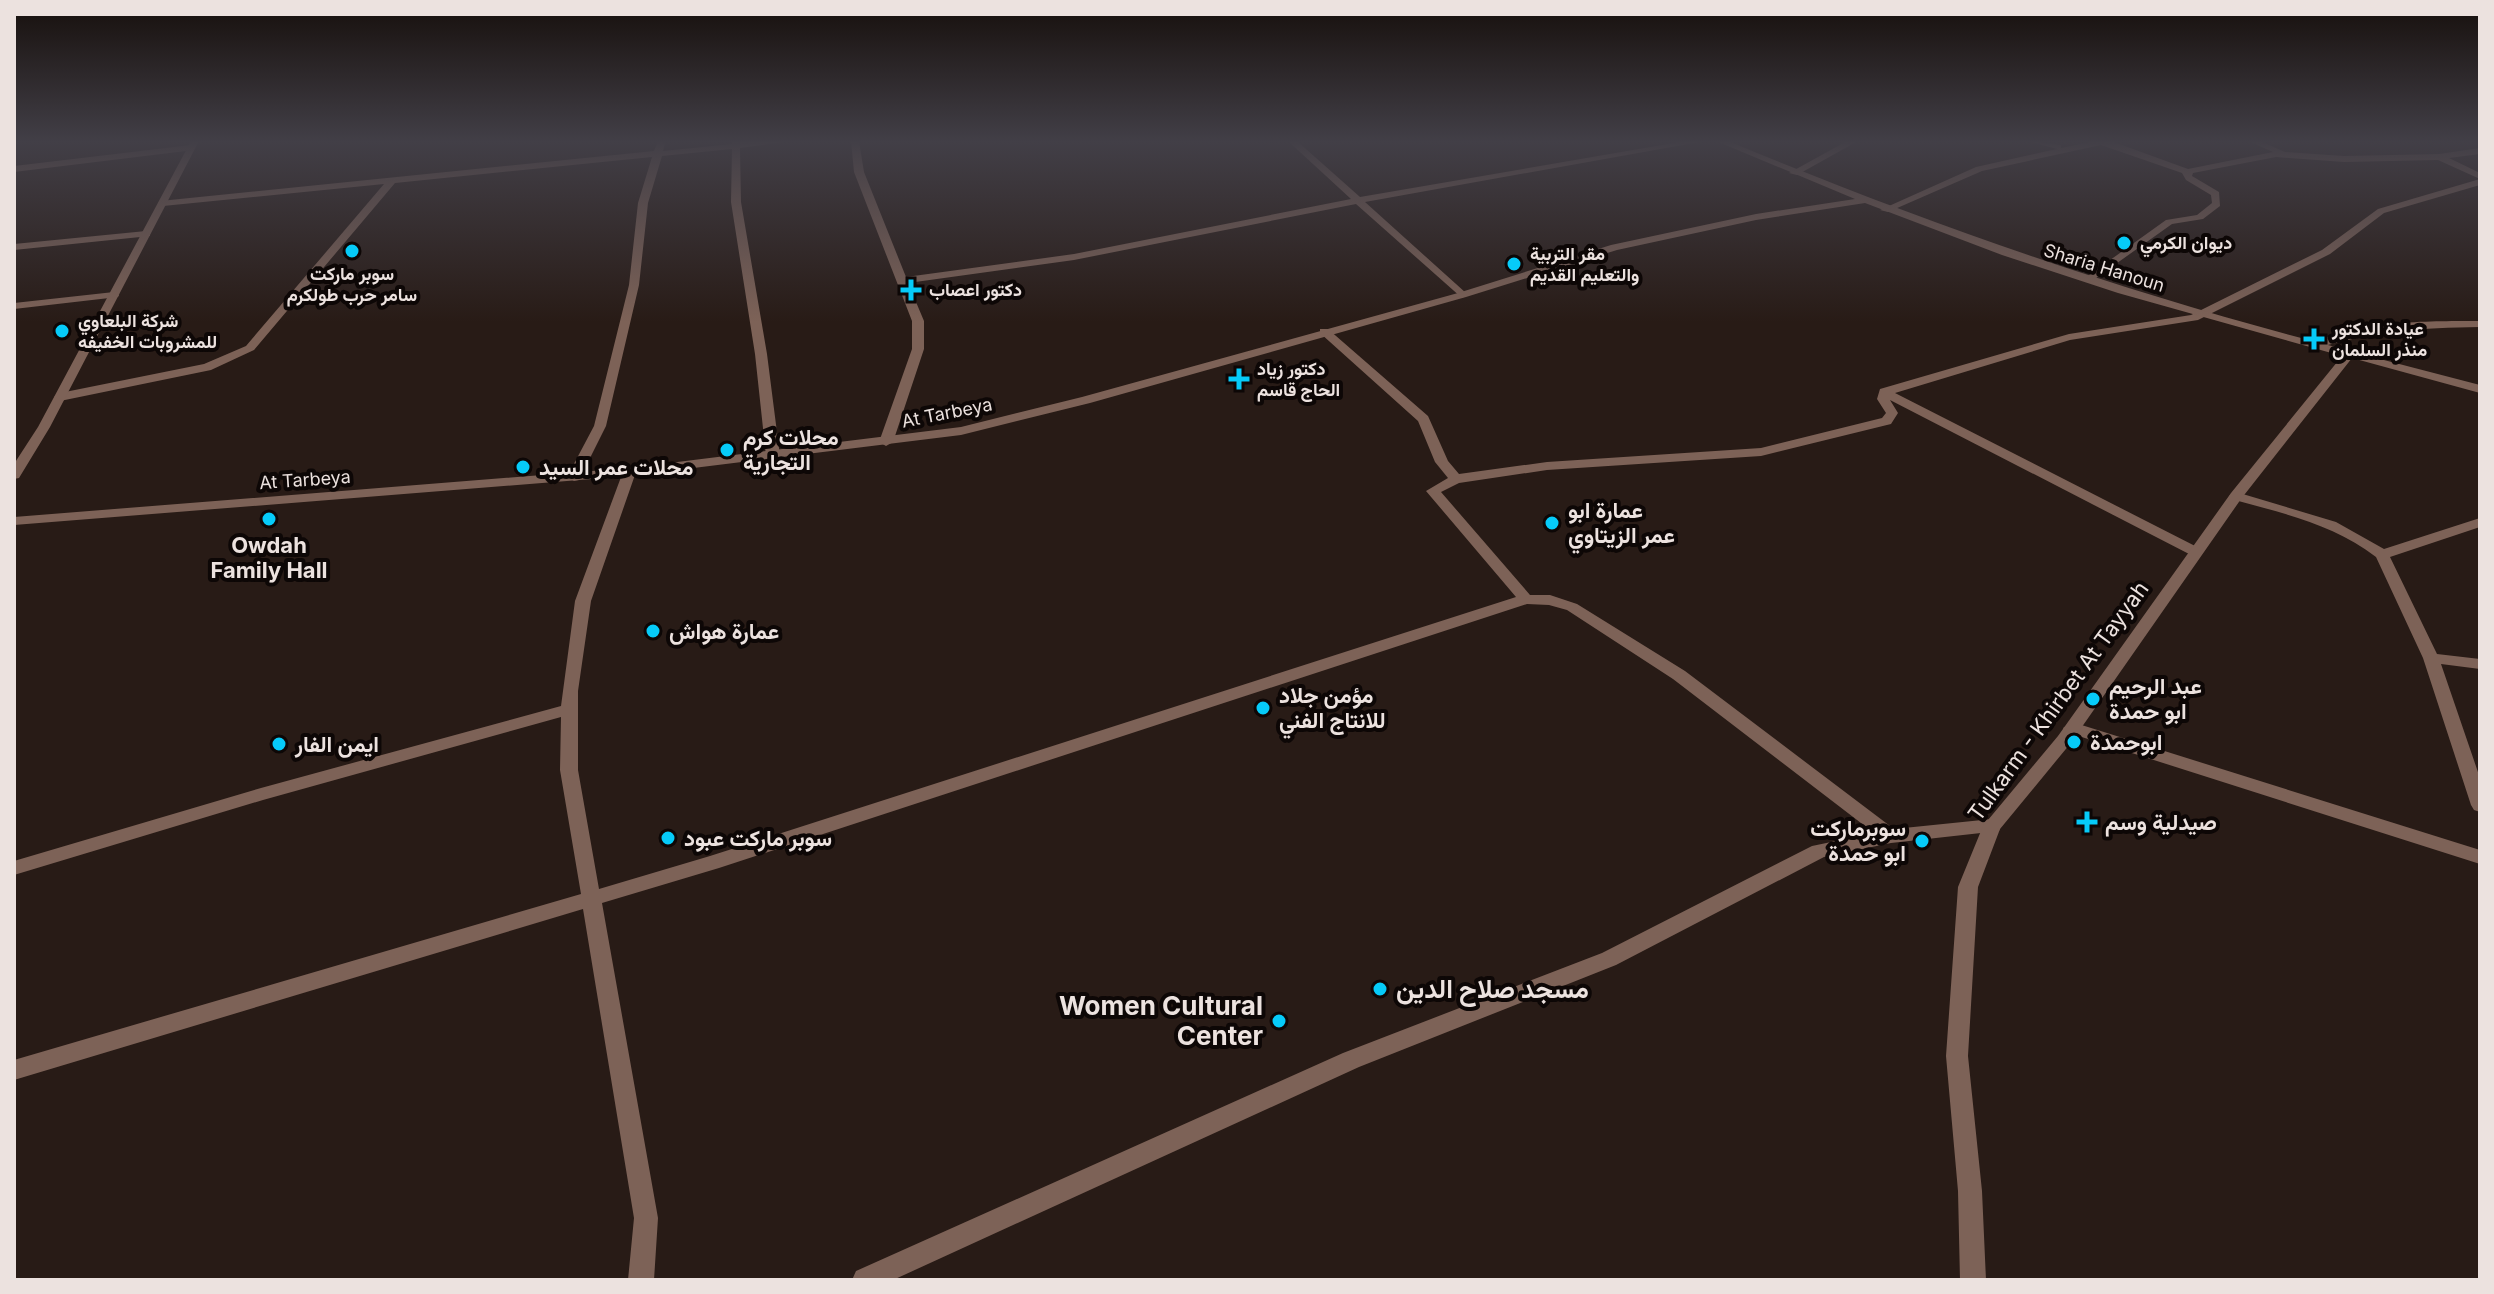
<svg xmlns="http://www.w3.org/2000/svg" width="2494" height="1294" viewBox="0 0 2494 1294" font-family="Inter,Vazirmatn,sans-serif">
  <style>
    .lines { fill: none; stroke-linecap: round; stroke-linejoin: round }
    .minor { fill: #7d6257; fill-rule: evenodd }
    .tertiary { fill: #7d6257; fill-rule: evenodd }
    .poi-dot { fill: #06cbf9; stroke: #0d0706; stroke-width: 3 }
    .labels { text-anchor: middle; stroke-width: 8; stroke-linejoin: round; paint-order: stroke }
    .far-poi-label { font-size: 18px; font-weight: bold; fill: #ece2df; stroke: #0d0706; text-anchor: start }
    .far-street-label { font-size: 18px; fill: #ece2df; stroke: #0d0706 }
    .poi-label { font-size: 22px; font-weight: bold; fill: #ece2df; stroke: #0d0706; text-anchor: start }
    .street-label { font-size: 22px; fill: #ece2df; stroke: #0d0706 }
    .near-poi-label { font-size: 26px; font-weight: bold; fill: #ece2df; stroke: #0d0706; text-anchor: start }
  </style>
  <rect width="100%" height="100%" fill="#281b16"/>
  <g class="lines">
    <path class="minor" d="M 658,141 L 665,143 L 663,151 L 732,144 L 732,141 L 790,141 L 740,148 L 741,202 L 767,354 L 780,456 L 778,459 L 773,460 L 766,456 L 755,354 L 731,202 L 732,149 L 662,156 L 648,203 L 639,285 L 606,426 L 579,480 L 574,481 L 567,477 L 594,426 L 629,285 L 638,203 L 652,157 L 395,183 L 254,350 L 211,370 L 60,401 L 54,397 L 60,393 L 204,364 L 246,346 L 384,184 L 163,206 L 158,203 L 160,201 L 654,151 Z
      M 851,141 L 859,141 L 864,172 L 906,277 L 1074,254 L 1351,199 L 1288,141 L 1297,141 L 1360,197 L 1685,141 L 1705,141 L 1365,202 L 1466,293 L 1467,295 L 1462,298 L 1356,204 L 1074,260 L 908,283 L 924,321 L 924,349 L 893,442 L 886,446 L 879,442 L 912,349 L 912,321 L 854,172 Z
      M 1847,141 L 1858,141 L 1797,175 L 1789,173 Z
      M 2027,141 L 2061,145 L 2061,148 L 2095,141 L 2111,141 L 2188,169 L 2273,152 L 2248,141 L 2260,141 L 2285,152 L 2344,156 L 2439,154 L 2480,148 L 2480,154 L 2449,158 L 2480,173 L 2480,179 L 2438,160 L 2344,162 L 2276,157 L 2193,173 L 2192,176 L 2219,192 L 2220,206 L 2203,219 L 2172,224 L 2089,283 L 2084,280 L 2085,278 L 2166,220 L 2197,215 L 2212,203 L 2211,195 L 2186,180 L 2182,173 L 2101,145 L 1982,171 L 1888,212 L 1880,210 L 1976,167 L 2057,149 Z
      M 191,145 L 194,146 L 194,150 L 14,172 L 14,166 Z
      M 2480,179 L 2480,185 L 2384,213 L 2330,254 L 2198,320 L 2070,340 L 1895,393 L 2201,549 L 2203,552 L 2201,555 L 2191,555 L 1890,400 L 1898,413 L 1891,424 L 1761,456 L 1547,470 L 1459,483 L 1441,492 L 1530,595 L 1550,595 L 1577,604 L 1685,671 L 1894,829 L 1992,819 L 1999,821 L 2001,826 L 1999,831 L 1891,843 L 1824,857 L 1616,965 L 1359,1067 L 893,1280 L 852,1280 L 856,1271 L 1343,1053 L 1602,953 L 1812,846 L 1874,833 L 1673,679 L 1567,610 L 1549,605 L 1527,604 L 719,868 L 602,903 L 658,1218 L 654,1280 L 628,1280 L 634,1218 L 583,909 L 14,1080 L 14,1060 L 581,894 L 560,770 L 561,717 L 263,800 L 14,875 L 14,861 L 261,788 L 561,706 L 575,601 L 624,469 L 629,468 L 636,472 L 591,601 L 578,691 L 578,770 L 599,889 L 710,856 L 1516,597 L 1426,491 L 1448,478 L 1435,462 L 1418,421 L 1320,333 L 1320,329 L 1328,329 L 1428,416 L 1448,461 L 1459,474 L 1547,462 L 1761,448 L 1882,418 L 1886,413 L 1877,399 L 1880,389 L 2069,334 L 2191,315 L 2322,250 L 2378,209 Z
      M 146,231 L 150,232 L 150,236 L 14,250 L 14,244 Z
      M 114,292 L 119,295 L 118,297 L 14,309 L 14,303 Z
      M 2480,321 L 2480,327 C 2419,328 2379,331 2320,347 L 2314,344 C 2347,320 2439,321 2480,321 Z
      M 2236,492 L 2336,522 L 2384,549 L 2480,518 L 2480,527 L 2390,557 L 2437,654 L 2480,659 L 2480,669 L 2441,664 L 2480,778 L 2480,812 L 2474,810 L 2471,805 L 2423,658 L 2376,557 C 2333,524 2282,513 2231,499 L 2229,496 Z
      M 2072,722 L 2480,850 L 2480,864 L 2066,732 L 2063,728 Z"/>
    <path class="tertiary" d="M 191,141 L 199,141 L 50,427 L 19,478 L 14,479 L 14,464 L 38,427 Z
      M 1716,141 L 1728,141 C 1930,225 2134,296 2347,350 L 2355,350 L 2357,353 L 2480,385 L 2480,393 L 2352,358 L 2241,499 L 2070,744 L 2000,829 L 1978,887 L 1968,1056 L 1982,1191 L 1986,1280 L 1960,1280 L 1958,1191 L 1946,1056 L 1958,887 L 1983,826 L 2058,736 L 2231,493 L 2342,356 L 2118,293 L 2002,255 L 1865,203 L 1756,220 L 1617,250 L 1466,297 L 1090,403 L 961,435 L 629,476 L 14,525 L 14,517 L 629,468 L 961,427 L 1082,397 L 1458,293 L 1611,245 L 1756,214 L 1855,199 Z"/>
  </g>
  <linearGradient id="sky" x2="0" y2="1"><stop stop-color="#160f0c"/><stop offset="0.44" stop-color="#423f47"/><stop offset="1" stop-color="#423f47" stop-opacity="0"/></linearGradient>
  <rect width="2494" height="322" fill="url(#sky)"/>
  <g class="poi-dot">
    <circle cx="2124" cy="243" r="8"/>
    <circle cx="352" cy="251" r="8"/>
    <circle cx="1514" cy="264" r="8"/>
    <path d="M907 278h8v8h8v8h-8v8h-8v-8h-8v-8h8z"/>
    <circle cx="62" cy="331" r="8"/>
    <path d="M2310 327h8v8h8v8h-8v8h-8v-8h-8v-8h8z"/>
    <path d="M1235 367h8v8h8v8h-8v8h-8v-8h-8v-8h8z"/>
    <circle cx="727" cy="450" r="8"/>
    <circle cx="523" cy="467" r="8"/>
    <circle cx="269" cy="519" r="8"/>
    <circle cx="1552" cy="523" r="8"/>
    <circle cx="653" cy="631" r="8"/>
    <circle cx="2093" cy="699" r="8"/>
    <circle cx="1263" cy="708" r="8"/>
    <circle cx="2074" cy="742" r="8"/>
    <circle cx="279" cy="744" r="8"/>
    <path d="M2083 810h8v8h8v8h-8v8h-8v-8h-8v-8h8z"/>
    <circle cx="668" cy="838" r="8"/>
    <circle cx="1922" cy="841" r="8"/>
    <circle cx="1380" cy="989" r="8"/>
    <circle cx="1279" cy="1021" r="8"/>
  </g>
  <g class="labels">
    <g class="far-poi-label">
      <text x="2140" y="249">ديوان الكرمي</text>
      <text x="1530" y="260">مقر التربية<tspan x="1530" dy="21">والتعليم القديم</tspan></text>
      <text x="352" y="280" text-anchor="middle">سوبر ماركت<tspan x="352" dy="21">سامر حرب طولكرم</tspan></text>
      <text x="929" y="296">دكتور اعصاب</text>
      <text x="78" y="327">شركة البلعاوي<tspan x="78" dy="21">للمشروبات الخفيفه</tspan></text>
      <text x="2332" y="335">عيادة الدكتور<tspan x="2332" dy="21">منذر السلمان</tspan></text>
      <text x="1257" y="375">دكتور زياد<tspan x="1257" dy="21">الحاج قاسم</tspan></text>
    </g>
    <g class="far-street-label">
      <text transform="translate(2104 268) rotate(17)" y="6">Sharia Hanoun</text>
      <text transform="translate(947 413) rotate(-11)" y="6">At Tarbeya</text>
      <text transform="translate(305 480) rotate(-4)" y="6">At Tarbeya</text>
    </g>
    <g class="poi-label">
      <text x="743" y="445">محلات كرم<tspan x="743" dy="25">التجارية</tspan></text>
      <text x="539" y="475">محلات عمر السيد</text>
      <text x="1568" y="518">عمارة ابو<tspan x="1568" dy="25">عمر الزيتاوي</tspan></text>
      <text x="269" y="553" text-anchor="middle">Owdah<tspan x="269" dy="25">Family Hall</tspan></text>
      <text x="669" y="639">عمارة هواش</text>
      <text x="2109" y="694">عبد الرحيم<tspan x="2109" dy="25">ابو حمدة</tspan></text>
      <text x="1279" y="703">مؤمن جلاد<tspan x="1279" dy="25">للانتاج الفني</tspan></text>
      <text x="2090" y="750">ابوحمدة</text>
      <text x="295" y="752">ايمن الفار</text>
      <text x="2105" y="830">صيدلية وسم</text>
      <text x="1906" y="836" text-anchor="end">سوبرماركت<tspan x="1906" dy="25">ابو حمدة</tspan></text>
      <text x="684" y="846">سوبر ماركت عبود</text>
    </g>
    <g class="street-label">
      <text transform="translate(2058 701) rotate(-54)" y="8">Tulkarm - Khirbet At Tayyah</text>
    </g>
    <g class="near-poi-label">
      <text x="1396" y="998">مسجد صلاح الدين</text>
      <text x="1263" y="1015" text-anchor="end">Women Cultural<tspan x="1263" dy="30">Center</tspan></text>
    </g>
  </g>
  <rect width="2494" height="1294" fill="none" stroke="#ece2df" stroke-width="32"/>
</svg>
